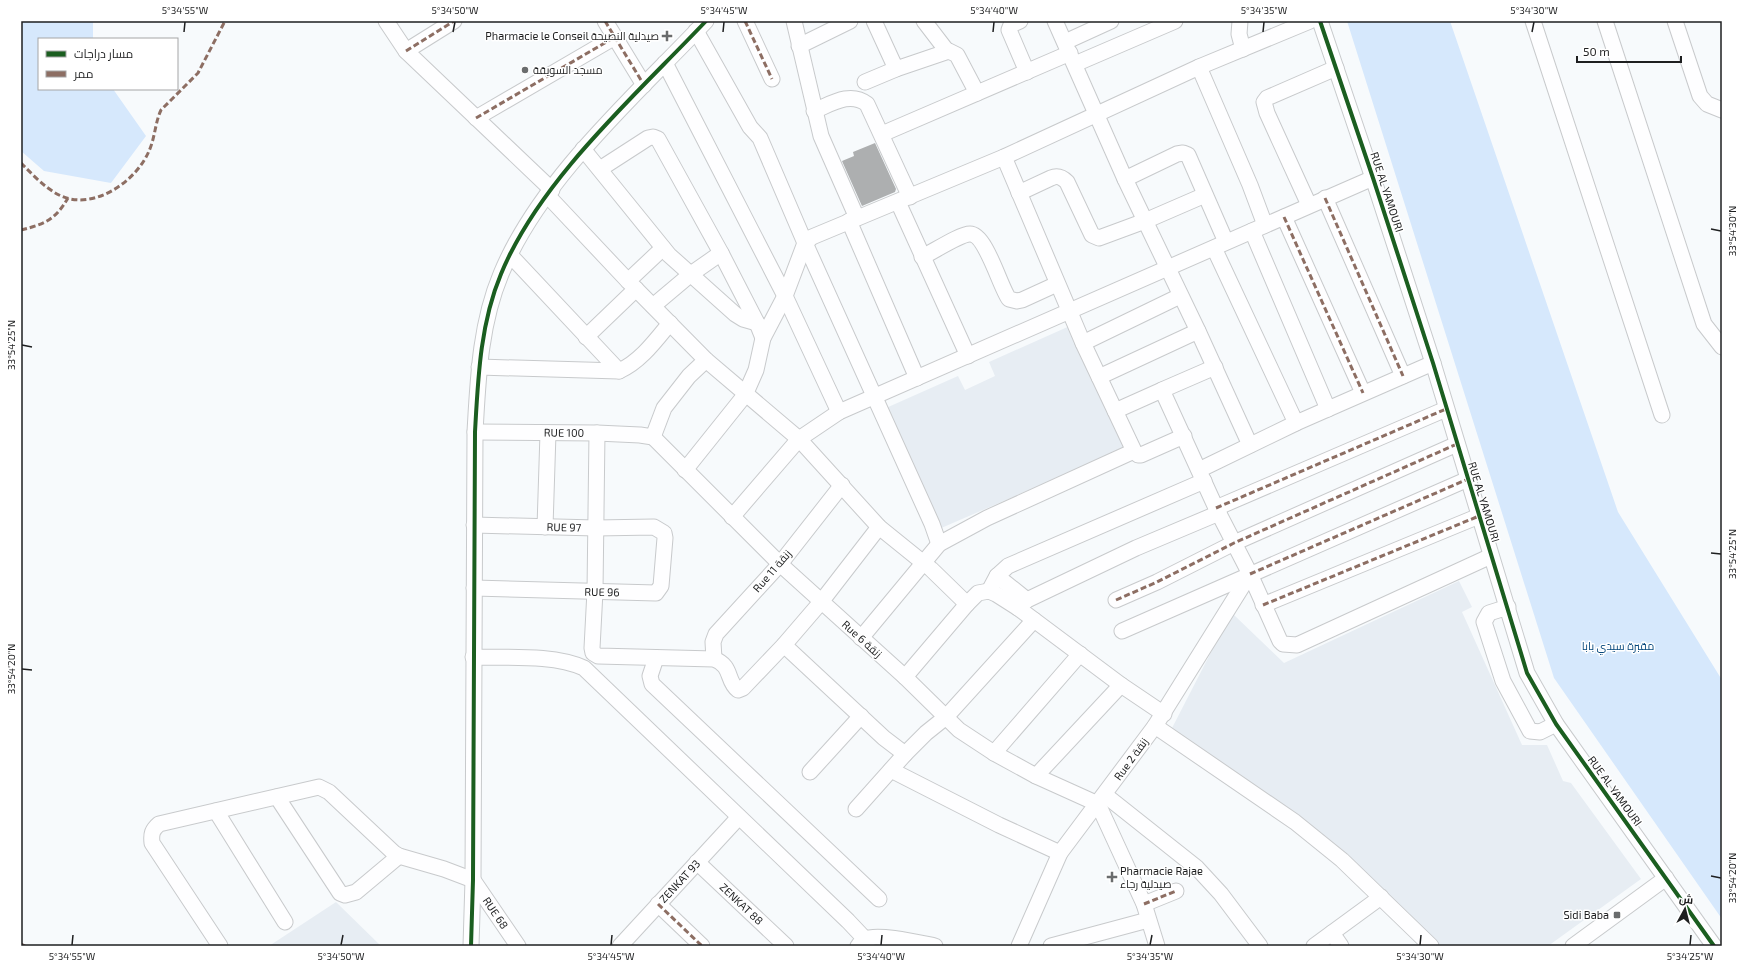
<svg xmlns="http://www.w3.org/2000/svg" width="1743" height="967" viewBox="0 0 1743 967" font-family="'Exo 2',Cairo,sans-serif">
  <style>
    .built { fill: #e7edf3 }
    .green { fill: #d6e8fc }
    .building { fill: #adafb0 }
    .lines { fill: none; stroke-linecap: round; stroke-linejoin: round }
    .minor-casing { stroke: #c8cacc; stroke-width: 17 }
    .minor { stroke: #fefeff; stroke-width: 15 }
    .quiet { stroke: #8d6e63; stroke-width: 3; stroke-dasharray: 6 3; stroke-linecap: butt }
    .cycleway-casing { stroke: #fff; stroke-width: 6 }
    .cycleway { stroke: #1b5e20; stroke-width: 4 }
    .ticks { fill: none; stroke: #1e1f20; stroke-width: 1.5 }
    .poi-dot { fill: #6a6c6d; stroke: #fff; stroke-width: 1.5 }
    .labels { text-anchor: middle; stroke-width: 3; stroke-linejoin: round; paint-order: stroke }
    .poi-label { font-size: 11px; fill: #1e1f20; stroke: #fff; text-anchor: end }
    .street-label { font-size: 11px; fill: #1e1f20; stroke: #fff }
    .park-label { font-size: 11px; fill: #04467b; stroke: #fff }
    .neatline { fill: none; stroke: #1e1f20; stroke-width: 1.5 }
    .ticks-label { font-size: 10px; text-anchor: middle; fill: #1e1f20 }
  </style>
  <rect width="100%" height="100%" fill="#f7fafc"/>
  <path class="built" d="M 1072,325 L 1128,447 L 939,529 L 886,408 L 958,376 L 965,390 L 995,376 L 989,362 Z
    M 1459,581 L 1472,607 L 1462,612 L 1522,745 L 1547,745 L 1563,781 L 1571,783 L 1641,879 L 1548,946 L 1441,946 L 1411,916 L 1366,875 L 1171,730 L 1224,627 L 1234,615 L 1284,663 Z
    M 336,902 L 381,946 L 269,946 Z"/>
  <path class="green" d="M 21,21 L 93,21 L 93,39 L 39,39 L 39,89 L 113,89 L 146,136 L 111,183 L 44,171 L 21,151 Z
    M 1347,21 L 1450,21 L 1618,512 L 1722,680 L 1722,919 L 1554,678 Z"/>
  <path class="building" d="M 875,143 L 896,189 L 895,192 L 862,206 L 842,161 L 854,156 L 853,152 Z"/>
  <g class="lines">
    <defs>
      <g id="minor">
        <path d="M 386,21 L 406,51 L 552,190"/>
        <path d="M 605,21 L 644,85"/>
        <path d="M 745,21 L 772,79"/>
        <path d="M 794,21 L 821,136 L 857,218"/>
        <path d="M 874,21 L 896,69 L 949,51 L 957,55 L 977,93"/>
        <path d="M 924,21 L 947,51"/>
        <path d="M 1020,21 L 1011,25 L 1009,30 L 1027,72"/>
        <path d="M 1055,21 L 1125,179 L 1198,331 L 1250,445"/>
        <path d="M 1240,21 L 1239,34 L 1243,49"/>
        <path d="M 1320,21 L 1373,178 L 1433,363 L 1527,673 L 1556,724 L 1714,946"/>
        <path d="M 1533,21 L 1662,415"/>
        <path d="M 1605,21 L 1704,324 L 1722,347"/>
        <path d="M 1675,21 L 1700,96 L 1707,104 L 1722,110"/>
        <path d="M 696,31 L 750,127 L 760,138 L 805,243 L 932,524 L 939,544"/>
        <path d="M 1065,42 L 1111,21"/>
        <path d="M 799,46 L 850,21"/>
        <path d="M 406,51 L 454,21"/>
        <path d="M 665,63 L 785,296 L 839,412"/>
        <path d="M 1075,64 L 1175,21"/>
        <path d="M 1199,67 L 1250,185 L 1265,225"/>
        <path d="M 865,82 L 896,69"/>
        <path d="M 814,111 C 831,104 850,91 867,104 L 910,197"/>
        <path d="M 476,118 L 615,37"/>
        <path d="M 882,134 L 1070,53"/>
        <path d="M 583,149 L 669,255 L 735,314 L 743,319 L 757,323"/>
        <path d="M 1004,157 L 1083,343 L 1134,451 L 1138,455 L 1141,455 L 1184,436"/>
        <path d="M 600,169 L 648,138 L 653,137 L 658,139 L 721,253 L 757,323 L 763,338"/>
        <path d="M 1125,179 L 1177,154 L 1183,153 L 1188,155 L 1226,242"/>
        <path d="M 1019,193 L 1051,178 C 1058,175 1062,177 1067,182 L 1092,235 L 1099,238 L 1145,221 L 1205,195"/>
        <path d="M 547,195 L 628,281 L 706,360 L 799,439 L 879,527 L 931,569 L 967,604"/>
        <path d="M 1325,198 L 1403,376"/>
        <path d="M 898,202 L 968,356"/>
        <path d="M 1309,205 L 1267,113 L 1264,102 L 1267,98 L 1336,68"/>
        <path d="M 1284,217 L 1363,393"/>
        <path d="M 849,221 L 917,378"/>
        <path d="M 1252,231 L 1328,409"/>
        <path d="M 1214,248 L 1296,423"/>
        <path d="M 510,255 L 619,371"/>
        <path d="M 922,257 C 933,252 960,234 970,234 C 986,234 1000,287 1009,299 L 1017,301 L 1022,300 L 1057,284"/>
        <path d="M 628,281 L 663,248"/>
        <path d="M 653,306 L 691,274 L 721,253"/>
        <path d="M 586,337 L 636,289"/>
        <path d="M 1083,343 L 1180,296"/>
        <path d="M 479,367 L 619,371 C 640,362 656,340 670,323"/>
        <path d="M 1215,367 L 1162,390 L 1216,508 L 1250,574 L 1280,641 L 1283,644 L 1297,645 L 1491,556"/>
        <path d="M 1099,377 L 1198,331"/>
        <path d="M 1115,411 L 1162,390"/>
        <path id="s1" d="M 475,432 L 597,433 L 640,435 L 653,437"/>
        <path d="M 597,433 L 595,591 L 592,648 L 593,653 L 598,656 L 714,659 C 733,666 726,681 738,690 L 743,688 L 784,645 L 821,602 L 879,527"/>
        <path d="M 653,437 L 780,564 L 905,677 L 959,730 L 994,753 L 1036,776 L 1098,804"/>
        <path d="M 653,437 L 664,408 L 689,376 L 706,360"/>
        <path d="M 685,470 L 745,395 L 756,370 L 763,338 L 785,296 L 805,243 L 812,237 L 1004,157 L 1199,67 L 1310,21"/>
        <path d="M 1199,470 L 1296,423 L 1433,363"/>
        <path d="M 1216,508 L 1446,409"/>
        <path d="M 732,517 L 799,439 L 839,412 L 1373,178"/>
        <path id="s2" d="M 474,525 L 596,528 L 654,527 L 664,533 L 665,538 L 661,586 L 656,593 L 474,588"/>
        <path d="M 545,527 L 548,433"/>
        <path d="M 997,576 L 1027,600"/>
        <path d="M 989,591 L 997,576 L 1008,566 L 1204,481"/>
        <path d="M 1116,600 L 1157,582 L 1234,543 L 1457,444"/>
        <path d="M 1263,605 L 1479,516"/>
        <path d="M 1508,607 L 1489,613 L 1484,622 L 1503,681 L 1530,731 L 1540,732 L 1556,724"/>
        <path d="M 1018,608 L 1027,600 L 1136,548 L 1219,513"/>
        <path d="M 1122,631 L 1468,479"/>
        <path d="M 861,638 L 939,544 L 987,518 L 1134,451"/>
        <path d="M 784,645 L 884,738 L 905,754"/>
        <path d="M 473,657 C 507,658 554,654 584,668 L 848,921 L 865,939 L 867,946"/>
        <path d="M 656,658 L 650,676 L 652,684 L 879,899"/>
        <path d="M 714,659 L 713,642 L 716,634 L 780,564 L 842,485"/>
        <path d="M 905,677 L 967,604 L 978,593 L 989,591 L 996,594 L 1018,608 L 1121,685 L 1164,714"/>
        <path d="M 1155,726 L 1295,822 L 1342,860 L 1431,946"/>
        <path d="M 994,753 L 1080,654"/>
        <path d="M 891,770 L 999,825 L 1060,853"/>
        <path d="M 810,772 L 861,716"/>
        <path d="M 1036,776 L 1121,685"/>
        <path d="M 1105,795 L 1197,868 L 1221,894 L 1260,946"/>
        <path d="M 277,797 L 340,893 L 345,895 L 356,892 L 399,856"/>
        <path d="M 1098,804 L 1144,904 L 1157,946"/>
        <path d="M 856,809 L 905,754 L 926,733 L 946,717 L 1034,620"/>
        <path d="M 216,811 L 285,922"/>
        <path id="s3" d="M 697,862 L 786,946"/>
        <path d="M 658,904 L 702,946"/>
        <path d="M 1144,904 L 1176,891"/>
        <path d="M 1332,933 L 1341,946"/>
        <path id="s4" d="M 220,946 L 152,843 C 151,834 152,830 159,824 L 319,787 L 329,792 L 394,853 L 399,856 L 444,869 L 473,880 L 518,946"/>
        <path d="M 471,946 L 473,880 L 475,432 C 478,379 480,324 501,274 C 540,179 636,95 706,21"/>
        <path id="s5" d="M 620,946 L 739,817"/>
        <path d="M 858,946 C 860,944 862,940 865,939 C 878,933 920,943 935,946"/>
        <path d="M 1019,946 L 1060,853 L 1155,726 L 1250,574"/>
        <path d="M 1051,946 L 1148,920"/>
        <path d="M 1314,946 L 1381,897"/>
        <path d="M 1573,946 L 1666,878"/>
      </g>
    </defs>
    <use href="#minor" class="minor-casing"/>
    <use href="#minor" class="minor"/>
    <path class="quiet" d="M 605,21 L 644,85
      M 745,21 L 772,79
      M 406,51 L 454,21
      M 476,118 L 615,37
      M 21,163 C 32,174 45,188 59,195 C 92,212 136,182 149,151 C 155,138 155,123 161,110 L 198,73 L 225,21
      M 1325,198 L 1403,376
      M 1284,217 L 1363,393
      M 21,230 C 45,224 55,220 68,198
      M 1216,508 L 1446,409
      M 1250,574 L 1468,479
      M 1116,600 L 1157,582 L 1234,543 L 1457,444
      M 1263,605 L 1479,516
      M 658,904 L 702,946
      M 1144,904 L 1176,891
      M 21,944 L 25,946"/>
    <defs>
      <path id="cycleway" d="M 1320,21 L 1373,178 L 1433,363 L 1527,673 L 1556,724 L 1714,946
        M 471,946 L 473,880 L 475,432 C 478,379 480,324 501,274 C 540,179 636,95 706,21"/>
    </defs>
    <use href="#cycleway" class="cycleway-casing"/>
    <use href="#cycleway" class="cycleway"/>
  </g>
  <path class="ticks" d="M 184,32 L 185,22M 453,32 L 455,22M 723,32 L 724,22M 993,32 L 994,22M 1263,32 L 1264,22M 1532,32 L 1534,22M 1711,229 L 1721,231M 22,345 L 32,347M 1711,553 L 1721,554M 22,669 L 32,670M 1711,876 L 1721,878M 72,945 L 73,935M 341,945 L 343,935M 611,945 L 612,935M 881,945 L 882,935M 1150,945 L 1152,935M 1420,945 L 1421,935M 1690,945 L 1691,935"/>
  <g class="poi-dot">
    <path d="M665 30h4v4h4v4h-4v4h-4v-4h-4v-4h4z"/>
    <circle cx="525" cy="70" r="4"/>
    <path d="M1110 871h4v4h4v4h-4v4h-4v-4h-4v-4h4z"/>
    <rect x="1613" y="911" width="8" height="8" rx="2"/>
  </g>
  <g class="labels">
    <g class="poi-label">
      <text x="659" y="40">Pharmacie le Conseil صيدلية النصيحة</text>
      <text x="533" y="74" text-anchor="start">مسجد السويقة</text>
      <text x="1120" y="875" text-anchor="start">Pharmacie Rajae<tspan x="1120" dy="13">صيدلية رجاء</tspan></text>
      <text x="1609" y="919">Sidi Baba</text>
    </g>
    <g class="street-label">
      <text transform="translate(1387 192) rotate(72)" y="4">RUE AL YAMOURI</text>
      <text dy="4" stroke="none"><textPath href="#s1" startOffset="89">RUE 100</textPath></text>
      <text transform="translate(1484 502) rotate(73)" y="4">RUE AL YAMOURI</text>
      <text dy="4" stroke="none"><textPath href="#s2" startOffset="90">RUE 97</textPath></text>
      <text transform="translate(772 571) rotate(-49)" y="4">Rue 11 زنقة</text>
      <text transform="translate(602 592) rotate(1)" y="4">RUE 96</text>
      <text transform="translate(862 639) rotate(42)" y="4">Rue 6 زنقة</text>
      <text transform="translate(1131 759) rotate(-54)" y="4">Rue 2 زنقة</text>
      <text transform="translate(1615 791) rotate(54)" y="4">RUE AL YAMOURI</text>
      <text dy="4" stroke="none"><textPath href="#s5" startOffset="88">ZENKAT 93</textPath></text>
      <text dy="4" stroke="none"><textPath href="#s3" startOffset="61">ZENKAT 88</textPath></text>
      <text dy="4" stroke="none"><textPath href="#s4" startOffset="533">RUE 68</textPath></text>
    </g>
    <g class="park-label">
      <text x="1618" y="650">مقبرة سيدي بابا</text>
    </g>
  </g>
  <rect width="1743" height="967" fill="none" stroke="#ffffff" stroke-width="44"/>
  <rect x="38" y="38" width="140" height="52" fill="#ffffff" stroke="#a5a5a6"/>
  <rect x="46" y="51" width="20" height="6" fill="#1b5e20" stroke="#a5a5a6"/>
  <text x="74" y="58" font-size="12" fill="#1e1f20">مسار دراجات</text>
  <rect x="46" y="71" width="20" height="6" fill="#8d6e63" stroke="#a5a5a6"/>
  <text x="74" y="78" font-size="12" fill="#1e1f20">ممر</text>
  <g transform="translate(1685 909) rotate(7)" stroke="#ffffff" stroke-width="3" paint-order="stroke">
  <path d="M0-3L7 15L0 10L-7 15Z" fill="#1e1f20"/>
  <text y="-6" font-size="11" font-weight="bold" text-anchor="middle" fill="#1e1f20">ش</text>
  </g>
  <path d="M1577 56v6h104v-6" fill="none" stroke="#1e1f20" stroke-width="2"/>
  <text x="1583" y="56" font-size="12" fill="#1e1f20" stroke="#ffffff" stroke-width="3" paint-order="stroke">50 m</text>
  <rect x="22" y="22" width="1699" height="923" class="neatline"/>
  <g class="ticks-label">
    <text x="185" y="14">5°34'55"W</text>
    <text x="455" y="14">5°34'50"W</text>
    <text x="724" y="14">5°34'45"W</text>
    <text x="994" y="14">5°34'40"W</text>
    <text x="1264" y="14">5°34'35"W</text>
    <text x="1534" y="14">5°34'30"W</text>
    <text transform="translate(1732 231) rotate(-90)" y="4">33°54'30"N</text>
    <text transform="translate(11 345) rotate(-90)" y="4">33°54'25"N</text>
    <text transform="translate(1732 554) rotate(-90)" y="4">33°54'25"N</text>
    <text transform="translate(11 669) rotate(-90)" y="4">33°54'20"N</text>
    <text transform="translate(1732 878) rotate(-90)" y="4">33°54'20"N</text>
    <text x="72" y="960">5°34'55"W</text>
    <text x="341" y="960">5°34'50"W</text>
    <text x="611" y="960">5°34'45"W</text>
    <text x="881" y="960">5°34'40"W</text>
    <text x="1150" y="960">5°34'35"W</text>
    <text x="1420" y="960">5°34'30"W</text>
    <text x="1690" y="960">5°34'25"W</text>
  </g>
</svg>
